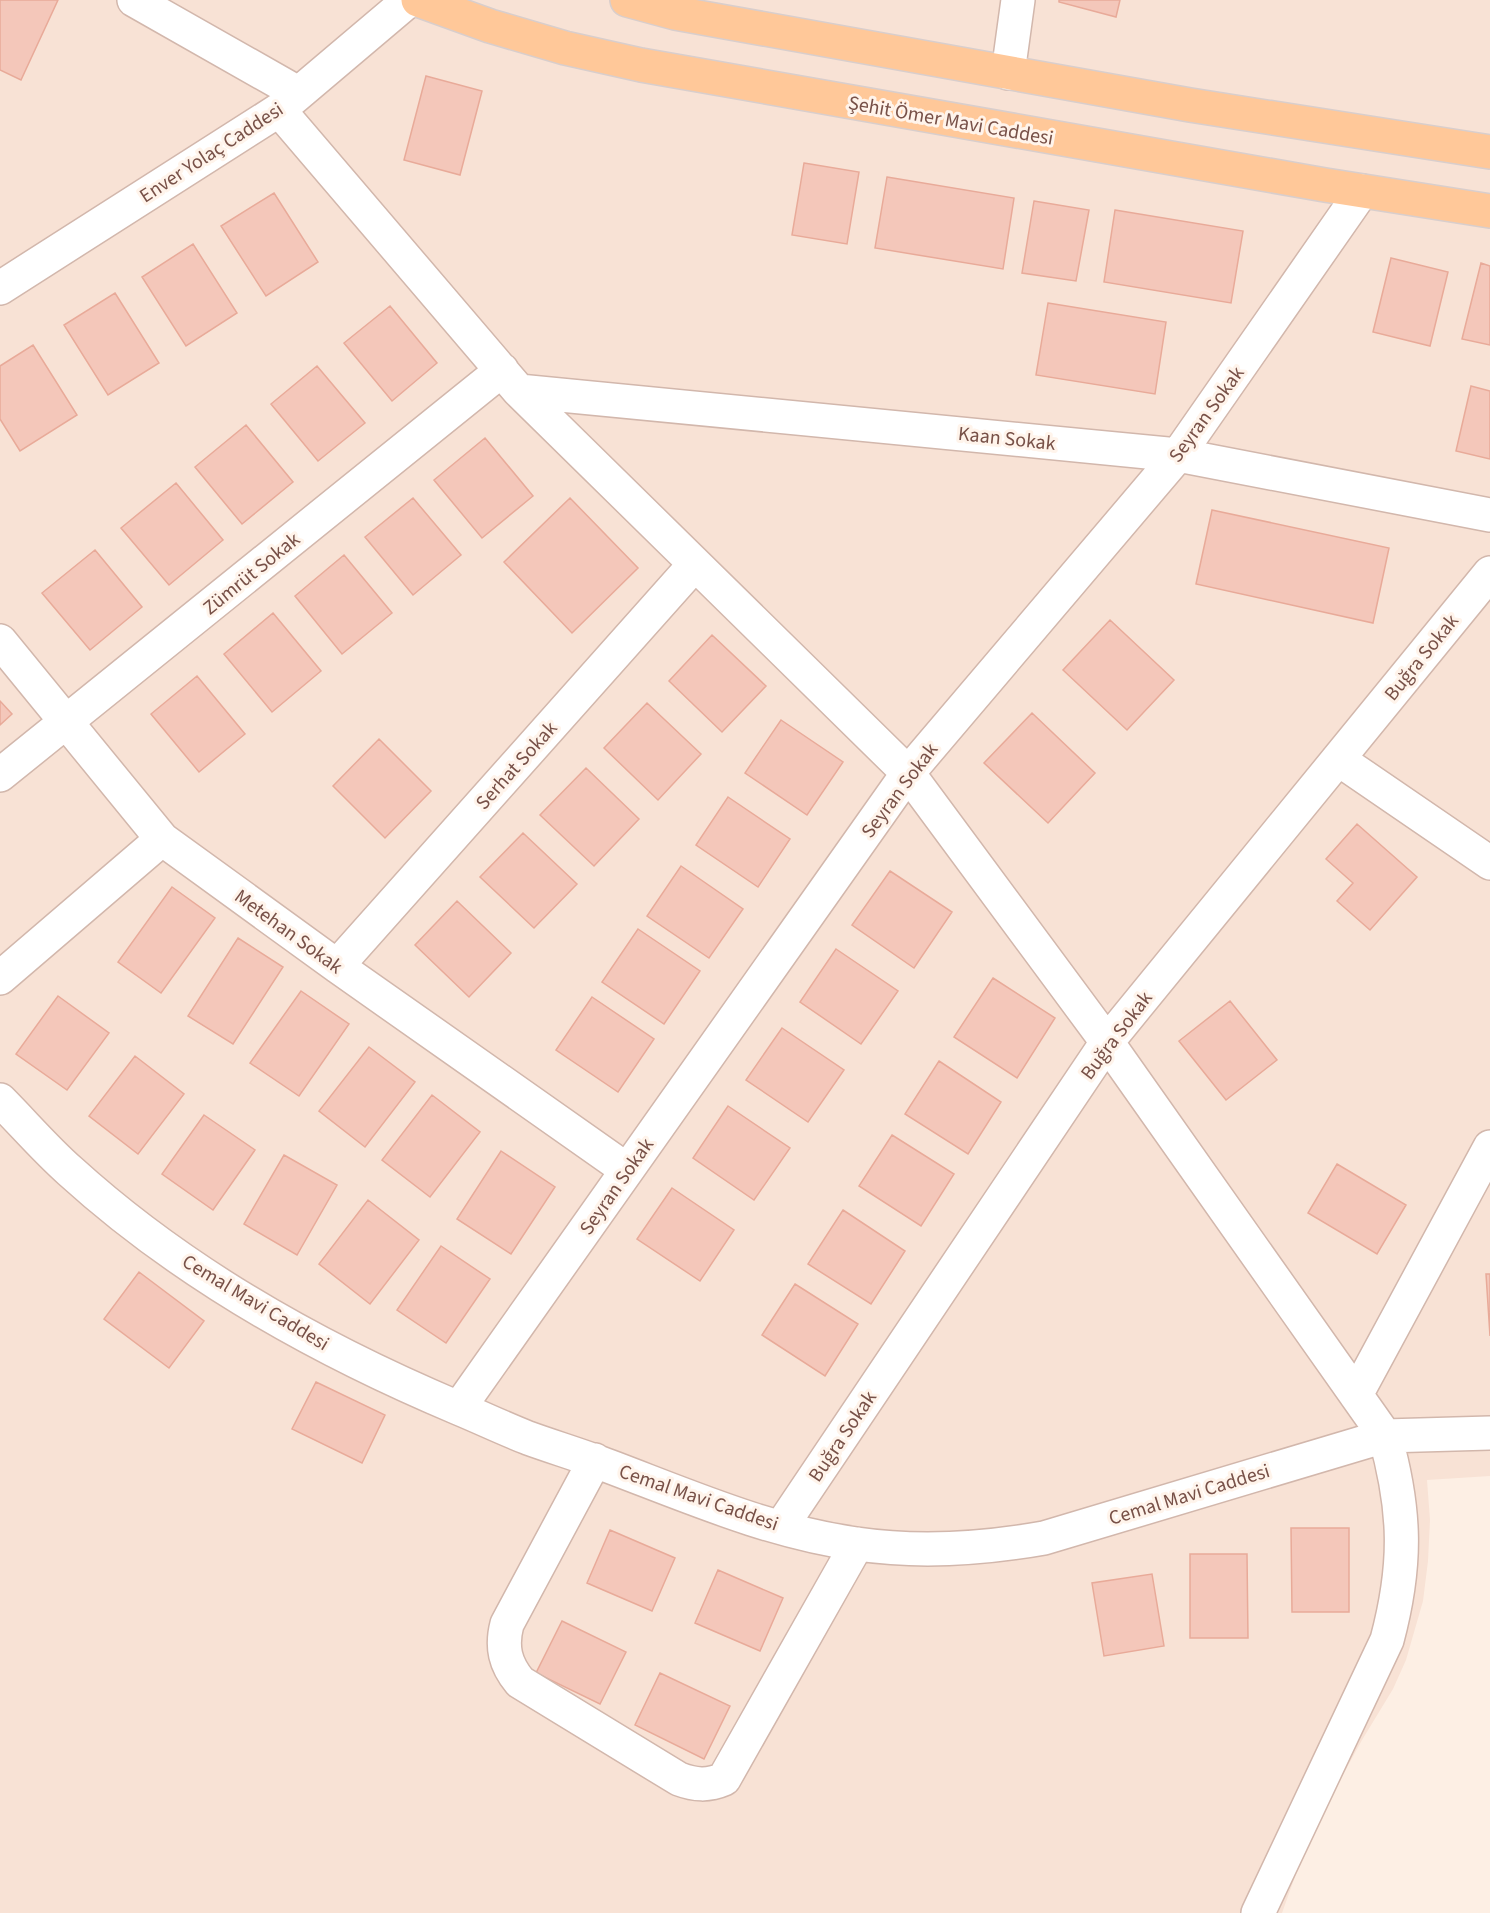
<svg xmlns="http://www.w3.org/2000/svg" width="1490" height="1913" viewBox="0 0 1490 1913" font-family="'Source Sans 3',sans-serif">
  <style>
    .residential { fill: #f8e2d5 }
    .building { fill: #f4c7ba; stroke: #e8aa99; stroke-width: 1.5 }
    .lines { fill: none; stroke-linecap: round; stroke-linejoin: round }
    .minor-casing { stroke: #d2b7ac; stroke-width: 36 }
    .major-casing { stroke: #d9cecc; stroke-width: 36 }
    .minor { stroke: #fff; stroke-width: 33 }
    .major { stroke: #ffc899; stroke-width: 33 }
    .labels { text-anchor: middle; stroke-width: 6; stroke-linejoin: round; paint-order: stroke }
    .street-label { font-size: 20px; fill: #785148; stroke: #fff4eb }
  </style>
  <rect width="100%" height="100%" fill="#fdefe4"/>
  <path class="residential" d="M 0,0 L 1490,0 L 1490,1476 L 1427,1480 L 1430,1520 L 1428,1561 L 1423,1601 L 1406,1660 L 1393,1689 L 1362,1740 L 1333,1793 L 1297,1871 L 1282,1913 L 0,1913 Z"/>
  <path class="building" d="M 0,0 L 58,0 L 21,80 L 0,70 Z
    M 1059,0 L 1120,0 L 1116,17 L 1059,2 Z
    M 426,76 L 482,91 L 460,175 L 404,160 Z
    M 804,163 L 859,172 L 847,244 L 792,235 Z
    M 887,177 L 1014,198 L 1003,269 L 875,248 Z
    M 274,193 L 318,262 L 266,296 L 221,226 Z
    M 1034,201 L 1089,210 L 1076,281 L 1022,273 Z
    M 1115,210 L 1243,231 L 1231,303 L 1104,282 Z
    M 193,244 L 237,313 L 186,346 L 142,277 Z
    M 1391,258 L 1448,272 L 1430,346 L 1373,332 Z
    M 1481,263 L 1490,266 L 1490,345 L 1462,339 Z
    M 115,293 L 159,363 L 108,395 L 64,325 Z
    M 1048,303 L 1166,322 L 1155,394 L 1036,375 Z
    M 390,306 L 437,363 L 392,401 L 344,343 Z
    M 33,345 L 77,415 L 20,451 L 0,419 L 0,366 Z
    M 317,366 L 365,423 L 318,461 L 271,404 Z
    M 1471,386 L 1490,391 L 1490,459 L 1456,451 Z
    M 246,425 L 293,482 L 242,524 L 195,467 Z
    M 485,438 L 533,496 L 482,538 L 434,480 Z
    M 176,483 L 223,540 L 169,585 L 121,528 Z
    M 413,498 L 461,555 L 413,595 L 365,537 Z
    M 570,498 L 638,568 L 572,633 L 504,562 Z
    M 1212,510 L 1389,548 L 1373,623 L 1196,584 Z
    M 95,550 L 142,607 L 90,650 L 42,593 Z
    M 344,555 L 392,613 L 342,654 L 295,596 Z
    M 273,613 L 321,671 L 272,712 L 224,654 Z
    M 1110,620 L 1174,680 L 1127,730 L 1063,670 Z
    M 712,635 L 766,686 L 722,732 L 669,681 Z
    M 197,676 L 245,734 L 199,772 L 151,714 Z
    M 0,701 L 12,714 L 0,725 Z
    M 647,703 L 701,754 L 658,800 L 604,748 Z
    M 1032,713 L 1095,773 L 1048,823 L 984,763 Z
    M 781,720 L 843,762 L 807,815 L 745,773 Z
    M 379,739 L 431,791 L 385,838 L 333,786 Z
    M 586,768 L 639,819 L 594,866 L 540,815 Z
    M 728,797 L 790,839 L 758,887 L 696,845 Z
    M 1357,824 L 1417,877 L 1370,930 L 1337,901 L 1353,883 L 1326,859 Z
    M 523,833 L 577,884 L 534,928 L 480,877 Z
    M 681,866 L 743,909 L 709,958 L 647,916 Z
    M 890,871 L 952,912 L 914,968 L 852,925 Z
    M 172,887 L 215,918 L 161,993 L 118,962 Z
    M 457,901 L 511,953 L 469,997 L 415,945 Z
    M 638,929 L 700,971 L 664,1024 L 602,982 Z
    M 238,938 L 283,967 L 233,1044 L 188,1016 Z
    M 836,949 L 898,991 L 861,1044 L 800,1002 Z
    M 993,978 L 1055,1018 L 1017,1078 L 954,1037 Z
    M 301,991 L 349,1024 L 299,1096 L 250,1063 Z
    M 58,996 L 109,1033 L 67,1090 L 16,1054 Z
    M 592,997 L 654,1039 L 618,1092 L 556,1050 Z
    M 1230,1001 L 1277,1060 L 1226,1100 L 1179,1041 Z
    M 782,1028 L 844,1070 L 808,1122 L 746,1080 Z
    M 369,1047 L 415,1082 L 365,1147 L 319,1111 Z
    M 135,1056 L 184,1094 L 138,1154 L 89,1116 Z
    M 939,1061 L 1001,1102 L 968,1154 L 905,1114 Z
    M 432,1095 L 480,1132 L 430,1197 L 382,1160 Z
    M 728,1106 L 790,1148 L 754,1200 L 693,1158 Z
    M 204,1115 L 255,1150 L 213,1210 L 162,1174 Z
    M 892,1135 L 954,1174 L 921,1226 L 859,1186 Z
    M 501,1151 L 555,1187 L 511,1254 L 457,1219 Z
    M 284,1155 L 337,1185 L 297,1255 L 244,1224 Z
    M 1337,1164 L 1406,1205 L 1377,1254 L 1308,1213 Z
    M 672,1188 L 734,1230 L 700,1281 L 637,1239 Z
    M 368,1200 L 419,1240 L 370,1304 L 319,1264 Z
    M 843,1210 L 905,1251 L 871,1304 L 808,1264 Z
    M 441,1246 L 490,1279 L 446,1343 L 397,1310 Z
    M 139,1272 L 204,1321 L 169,1368 L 104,1319 Z
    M 1486,1274 L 1490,1274 L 1490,1336 Z
    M 795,1284 L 858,1324 L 825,1376 L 762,1335 Z
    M 316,1382 L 385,1415 L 362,1463 L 292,1429 Z
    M 1291,1528 L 1349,1528 L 1349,1612 L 1292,1612 Z
    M 610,1530 L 675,1558 L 652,1611 L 587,1583 Z
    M 1190,1554 L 1247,1554 L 1248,1638 L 1190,1638 Z
    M 718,1570 L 783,1598 L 760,1651 L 695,1623 Z
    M 1152,1574 L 1164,1646 L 1104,1656 L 1092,1583 Z
    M 562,1621 L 626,1652 L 600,1704 L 536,1673 Z
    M 660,1673 L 730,1706 L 704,1759 L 635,1725 Z"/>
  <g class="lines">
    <defs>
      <path id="minor" d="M 134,0 L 298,93
        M 1008,73 L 1018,0
        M 279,110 L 519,391 L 908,773 L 1107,1042 L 1385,1436 C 1406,1511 1407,1565 1387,1640 L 1258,1913
        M 0,288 L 279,110 L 409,0
        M 519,391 L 1178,455 L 1490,515
        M 0,641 L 162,839 L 337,966 L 627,1170
        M 1338,759 L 1490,863
        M 0,775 L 502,370
        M 337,966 L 695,564
        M 0,978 L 162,839
        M 0,1100 C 23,1123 45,1149 70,1171 C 181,1272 320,1350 458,1408 C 482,1418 505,1429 528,1438 C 550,1446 573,1453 595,1461 C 679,1492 767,1532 857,1544 C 919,1553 982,1549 1044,1538 L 1385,1436 L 1490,1433
        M 1356,1395 L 1490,1147
        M 459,1408 L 908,773 L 1178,455 L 1362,191
        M 595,1460 L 507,1624 C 501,1647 505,1664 520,1682 L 679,1779 C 695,1785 708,1786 724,1779 L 857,1544
        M 781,1527 L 1107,1042 L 1490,573"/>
      <path id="major" d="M 418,0 L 490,26 L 565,48 L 641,65 L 1325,185 L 1490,211
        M 627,0 L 675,13 L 1190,105 L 1490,152"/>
    </defs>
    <use href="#minor" class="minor-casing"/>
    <use href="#major" class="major-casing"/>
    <use href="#minor" class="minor"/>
    <use href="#major" class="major"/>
  </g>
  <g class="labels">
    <g class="street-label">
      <text transform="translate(951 120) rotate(10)" y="7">Şehit Ömer Mavi Caddesi</text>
      <text transform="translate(211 152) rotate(-33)" y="7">Enver Yolaç Caddesi</text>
      <text transform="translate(1206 414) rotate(-54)" y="7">Seyran Sokak</text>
      <text transform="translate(1007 438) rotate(6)" y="7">Kaan Sokak</text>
      <text transform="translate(251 573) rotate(-39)" y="7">Zümrüt Sokak</text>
      <text transform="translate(1421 657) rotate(-51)" y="7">Buğra Sokak</text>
      <text transform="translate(516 765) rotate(-48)" y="7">Serhat Sokak</text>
      <text transform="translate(899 790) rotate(-53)" y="7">Seyran Sokak</text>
      <text transform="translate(289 931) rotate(36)" y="7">Metehan Sokak</text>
      <text transform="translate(1116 1035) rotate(-53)" y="7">Buğra Sokak</text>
      <text transform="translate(616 1186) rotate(-55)" y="7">Seyran Sokak</text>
      <text transform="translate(256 1302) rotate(31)" y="7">Cemal Mavi Caddesi</text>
      <text transform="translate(842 1436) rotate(-56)" y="7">Buğra Sokak</text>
      <text transform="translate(1189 1494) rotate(-17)" y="7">Cemal Mavi Caddesi</text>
      <text transform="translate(699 1497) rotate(19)" y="7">Cemal Mavi Caddesi</text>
    </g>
  </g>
</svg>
